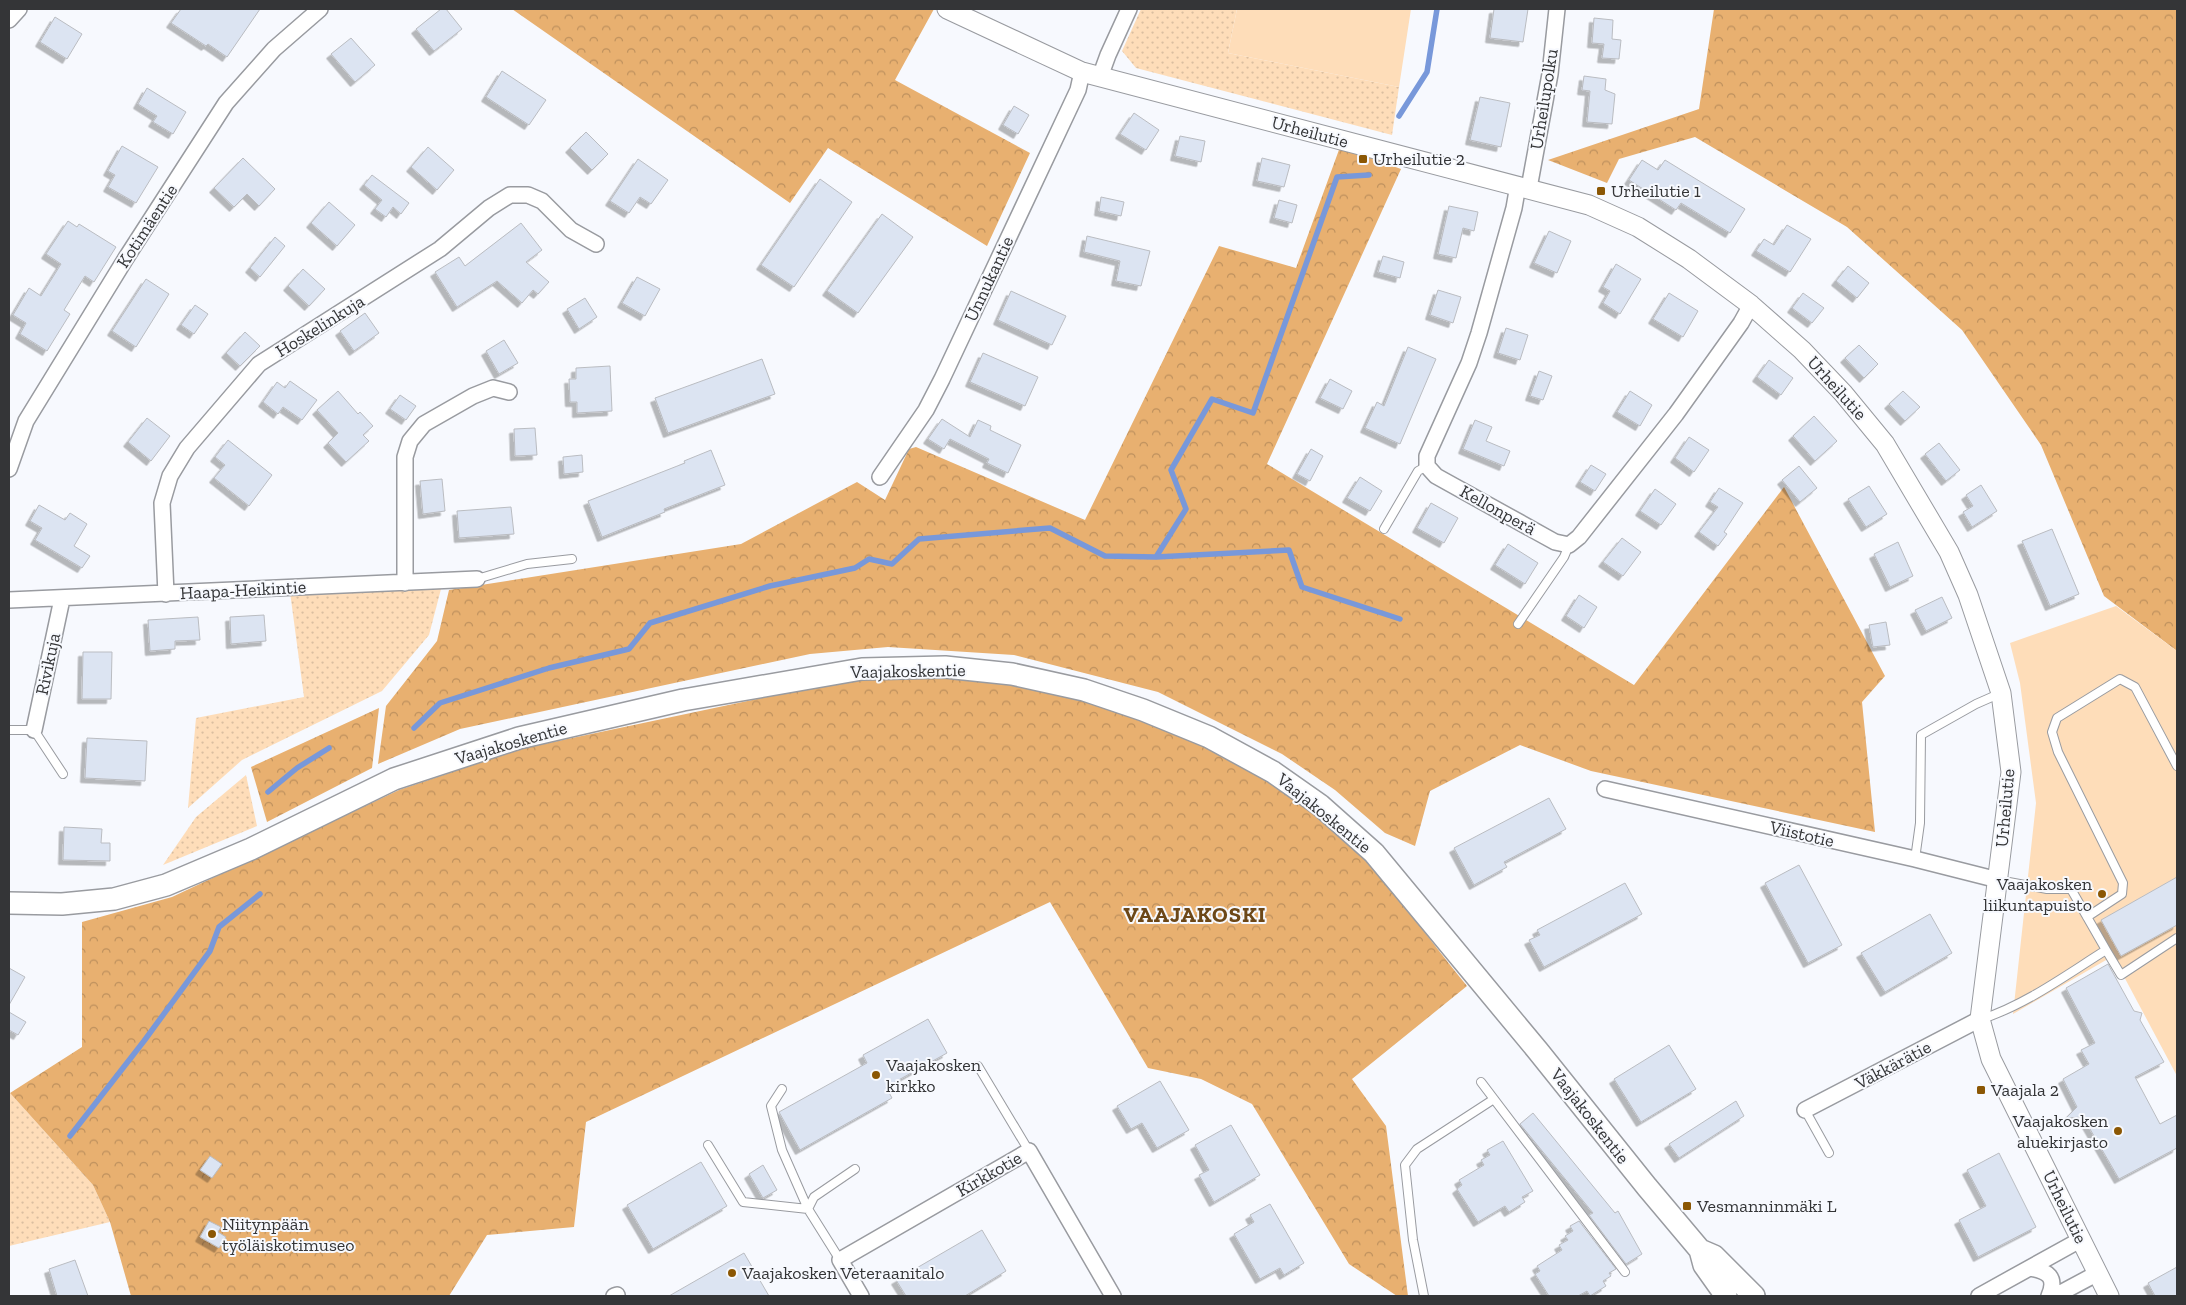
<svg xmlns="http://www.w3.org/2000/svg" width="2186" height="1305" viewBox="0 0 2186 1305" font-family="'Zilla Slab',serif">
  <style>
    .green { fill: url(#green-dots) }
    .forest { fill: url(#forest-crowns) }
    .pitch { fill: #feddb9 }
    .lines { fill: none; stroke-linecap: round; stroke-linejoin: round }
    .stream { stroke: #7898da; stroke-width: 5.5 }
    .building { fill: #dce4f2; stroke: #babcc1; filter: url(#shadow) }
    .service-casing { stroke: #999ba0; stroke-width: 10 }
    .minor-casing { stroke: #999ba0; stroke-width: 18 }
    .tertiary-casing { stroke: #999ba0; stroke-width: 21 }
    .secondary-casing { stroke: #999ba0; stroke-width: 24 }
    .service { stroke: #fff; stroke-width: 8 }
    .minor { stroke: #fff; stroke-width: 15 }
    .tertiary { stroke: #fff; stroke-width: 19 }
    .secondary { stroke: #fff; stroke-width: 21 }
    .poi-dot { fill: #8b5704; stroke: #f7f9fe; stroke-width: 2 }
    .labels { text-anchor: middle; stroke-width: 4; stroke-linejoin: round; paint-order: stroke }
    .street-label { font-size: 18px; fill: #343537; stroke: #f7f9fe }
    .poi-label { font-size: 18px; fill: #343537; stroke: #f7f9fe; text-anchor: start }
    .district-label { font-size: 22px; font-weight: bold; letter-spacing: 1px; fill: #6c4717; stroke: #f7f9fe }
  </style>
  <defs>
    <pattern id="green-dots" width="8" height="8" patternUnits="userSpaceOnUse" patternTransform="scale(1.25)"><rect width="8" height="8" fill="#feddb9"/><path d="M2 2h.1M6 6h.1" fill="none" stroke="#dabea0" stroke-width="1.8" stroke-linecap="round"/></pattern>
    <pattern id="forest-crowns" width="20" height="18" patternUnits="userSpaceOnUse" patternTransform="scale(1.25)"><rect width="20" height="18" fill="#e8b070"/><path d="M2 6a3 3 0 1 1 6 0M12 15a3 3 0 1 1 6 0" fill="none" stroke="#bd905d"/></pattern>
    <filter id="shadow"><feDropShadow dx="-4.5" dy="4.5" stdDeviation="0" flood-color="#0004"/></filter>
  </defs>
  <rect width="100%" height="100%" fill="#f7f9fe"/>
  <path class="green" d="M 1141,9 L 1237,9 L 1228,53 L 1399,87 L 1392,135 L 1136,68 L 1122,51 Z
    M 441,589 L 429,635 L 382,691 L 242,760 L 188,808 L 196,718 L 304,697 L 290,592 Z
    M 246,775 L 257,826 L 163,865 L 196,817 Z
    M 10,1093 L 93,1185 L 110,1222 L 9,1246 Z"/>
  <path class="forest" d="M 512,9 L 934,9 L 895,80 L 1030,153 L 987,246 L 828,148 L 790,203 Z
    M 1714,9 L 2177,9 L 2177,651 L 2104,596 L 2041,445 L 1962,330 L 1847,227 L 1695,137 L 1619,159 L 1607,183 L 1548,160 L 1699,109 Z
    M 1340,147 L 1401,169 L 1267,464 L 1634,685 L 1784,487 L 1885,676 L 1862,702 L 1875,832 L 1591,771 L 1520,745 L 1430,791 L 1415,846 L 1385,833 L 1335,790 L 1282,754 L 1158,692 L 1014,655 L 888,647 L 810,654 L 460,729 L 378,764 L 386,706 L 437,641 L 449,590 L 741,544 L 857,482 L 885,500 L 909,449 L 916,447 L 1085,520 L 1219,246 L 1296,268 Z
    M 941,675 C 965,677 989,679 1012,683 C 1114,703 1230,745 1312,810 C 1372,857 1419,927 1467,986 L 1352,1079 L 1386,1126 L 1408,1296 L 1397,1296 L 1349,1264 L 1252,1104 L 1201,1079 L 1148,1068 L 1050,902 L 586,1122 L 574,1227 L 487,1235 L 449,1296 L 131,1296 L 110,1222 L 93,1185 L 10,1093 L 82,1047 L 82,922 L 172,897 L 399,790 L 520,749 L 861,677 Z
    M 379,708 L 372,768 L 267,822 L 251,767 Z"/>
  <path class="pitch" d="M 1237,9 L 1411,9 L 1399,87 L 1228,53 Z
    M 2116,606 L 2177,651 L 2177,1076 L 2113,956 L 2013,1014 L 2036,803 L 2020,683 L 2010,643 Z"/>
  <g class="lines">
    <path class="stream" d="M 1399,116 L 1427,72 L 1437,9
      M 1156,557 L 1289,550 L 1302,587 L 1400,619
      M 414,728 L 440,703 L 549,668 L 629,649 L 650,623 L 770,586 L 855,568 L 869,559 L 892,564 L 919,539 L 1050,528 L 1105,556 L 1156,557 L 1186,509 L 1171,470 L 1212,399 L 1253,413 L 1337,177 L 1369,175
      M 268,792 L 297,768 L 329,748
      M 70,1136 L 144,1041 L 210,951 L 219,927 L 260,894"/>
  </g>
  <path class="building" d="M 181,9 L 260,9 L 227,57 L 208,44 L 206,46 L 171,23 Z
    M 441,9 L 446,9 L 462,29 L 434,51 L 416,29 Z
    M 1494,9 L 1528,9 L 1523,42 L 1490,38 Z
    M 55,17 L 82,34 L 67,59 L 40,42 Z
    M 1594,18 L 1613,20 L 1612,39 L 1621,40 L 1619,59 L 1602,58 L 1604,44 L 1592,43 Z
    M 351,38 L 375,65 L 355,82 L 331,54 Z
    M 502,71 L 546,100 L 529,125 L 486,97 Z
    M 1584,76 L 1606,79 L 1605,90 L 1615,94 L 1612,124 L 1587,122 L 1590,91 L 1582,90 Z
    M 147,88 L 186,112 L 173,134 L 153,122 L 157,116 L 138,104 Z
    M 1480,97 L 1510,103 L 1501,147 L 1470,140 Z
    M 1014,106 L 1029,115 L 1018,134 L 1003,125 Z
    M 1134,113 L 1159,130 L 1146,150 L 1120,134 Z
    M 586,132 L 608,154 L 592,170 L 570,148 Z
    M 1180,136 L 1205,141 L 1201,162 L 1175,156 Z
    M 122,146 L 158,167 L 136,203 L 108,187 L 115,175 L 108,171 Z
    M 428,147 L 454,170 L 437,190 L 411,167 Z
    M 243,158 L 275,189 L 259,206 L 247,194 L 234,207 L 214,188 Z
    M 1262,158 L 1290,165 L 1284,187 L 1257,181 Z
    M 638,159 L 668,180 L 651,204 L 640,197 L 629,213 L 610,201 Z
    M 1642,160 L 1658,170 L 1665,160 L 1745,209 L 1730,233 L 1681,203 L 1676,210 L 1629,180 Z
    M 372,175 L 409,203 L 401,214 L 393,207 L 386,217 L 375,209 L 382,200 L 364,185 Z
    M 820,179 L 852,202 L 794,287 L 761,265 Z
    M 1101,197 L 1124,202 L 1121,216 L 1099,211 Z
    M 1279,200 L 1297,205 L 1292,223 L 1274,218 Z
    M 329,202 L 355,225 L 337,246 L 311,223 Z
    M 1449,206 L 1478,212 L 1474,231 L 1463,228 L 1456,258 L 1438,254 Z
    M 882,214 L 913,237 L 858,313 L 827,291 Z
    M 68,221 L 77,227 L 79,224 L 116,247 L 94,282 L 85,276 L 64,310 L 70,314 L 47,351 L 20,334 L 26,323 L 13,315 L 29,288 L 41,296 L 61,264 L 46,254 Z
    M 521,223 L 542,250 L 526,262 L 549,282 L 538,294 L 533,290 L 522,303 L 497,281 L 457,307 L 435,272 L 459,257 L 465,266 Z
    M 1787,225 L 1811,239 L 1790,272 L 1756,251 L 1764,239 L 1774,245 Z
    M 1549,231 L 1571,241 L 1557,273 L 1534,263 Z
    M 1087,236 L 1150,251 L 1141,286 L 1116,281 L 1120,261 L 1084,252 Z
    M 275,237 L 285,246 L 260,277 L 250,268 Z
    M 1383,256 L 1404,262 L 1400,278 L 1378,272 Z
    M 1616,264 L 1641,279 L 1620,314 L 1603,303 L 1610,291 L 1603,287 Z
    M 1848,266 L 1869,283 L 1857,298 L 1836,281 Z
    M 303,269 L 325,289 L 309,306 L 288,286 Z
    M 637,277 L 660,289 L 645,316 L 622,303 Z
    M 146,279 L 169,294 L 136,347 L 112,331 Z
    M 1438,290 L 1461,297 L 1453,323 L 1430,315 Z
    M 1011,291 L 1066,316 L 1052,345 L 998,320 Z
    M 1669,293 L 1698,311 L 1683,337 L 1653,319 Z
    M 1803,293 L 1824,308 L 1812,323 L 1792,308 Z
    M 585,298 L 597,317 L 579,329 L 567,309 Z
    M 195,305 L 208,314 L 194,334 L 181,325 Z
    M 365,313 L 379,333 L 354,351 L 340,331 Z
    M 1506,328 L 1528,335 L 1520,360 L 1498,353 Z
    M 245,332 L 260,346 L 240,366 L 226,353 Z
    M 504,340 L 518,363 L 499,374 L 486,351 Z
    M 1859,345 L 1878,364 L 1864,378 L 1845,358 Z
    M 1408,347 L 1436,359 L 1400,444 L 1365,428 L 1377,402 L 1384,406 Z
    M 983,353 L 1038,377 L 1025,406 L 970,382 Z
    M 762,359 L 775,394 L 668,433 L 655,398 Z
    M 1769,360 L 1793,378 L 1781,395 L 1757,377 Z
    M 610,366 L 612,411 L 577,413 L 577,402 L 570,402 L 569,379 L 576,379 L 576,368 Z
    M 1539,371 L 1552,376 L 1543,400 L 1530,396 Z
    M 1330,379 L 1352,391 L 1343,409 L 1320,398 Z
    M 290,381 L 317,400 L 302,420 L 283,407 L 278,414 L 263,402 L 277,382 L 285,388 Z
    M 338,391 L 358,414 L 360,412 L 373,426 L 363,435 L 369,441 L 346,462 L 328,443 L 338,433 L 317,410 Z
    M 1630,391 L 1652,405 L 1640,426 L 1617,412 Z
    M 1903,391 L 1920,407 L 1905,421 L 1889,404 Z
    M 400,395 L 416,406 L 406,420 L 390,409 Z
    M 1814,416 L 1837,441 L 1815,461 L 1793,436 Z
    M 147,418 L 170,436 L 151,461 L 128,442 Z
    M 942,419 L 970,437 L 978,420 L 991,426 L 990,430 L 1021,445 L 1008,473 L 987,463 L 989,459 L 950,439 L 944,449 L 928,439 Z
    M 1475,420 L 1492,427 L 1486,441 L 1510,451 L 1504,466 L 1463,449 Z
    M 535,428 L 537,455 L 515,456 L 514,429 Z
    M 1689,437 L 1709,450 L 1694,472 L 1675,458 Z
    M 228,440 L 272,475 L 249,506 L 214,478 L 225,465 L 215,457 Z
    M 1939,443 L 1960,470 L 1946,481 L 1925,454 Z
    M 1311,449 L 1323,456 L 1310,481 L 1297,474 Z
    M 711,450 L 725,485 L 664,509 L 665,512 L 602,537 L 588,501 L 685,463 L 684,461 Z
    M 582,455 L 583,472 L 564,474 L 563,457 Z
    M 1591,465 L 1606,474 L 1595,491 L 1580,482 Z
    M 1799,466 L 1817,488 L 1800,502 L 1782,480 Z
    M 1360,477 L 1382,491 L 1370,511 L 1347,498 Z
    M 442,479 L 445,511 L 423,514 L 420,481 Z
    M 1981,485 L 1997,511 L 1972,527 L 1963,512 L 1973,506 L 1966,495 Z
    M 1869,486 L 1887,514 L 1866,527 L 1848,499 Z
    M 1719,488 L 1743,503 L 1724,532 L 1727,534 L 1718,546 L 1699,532 L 1718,507 L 1710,502 Z
    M 1655,489 L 1676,504 L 1661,525 L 1640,511 Z
    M 1431,503 L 1458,518 L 1444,543 L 1417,528 Z
    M 39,505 L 65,520 L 70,513 L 87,524 L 74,546 L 90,556 L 82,568 L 35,540 L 42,528 L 30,521 Z
    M 511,507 L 514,534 L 459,538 L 457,511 Z
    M 2052,529 L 2079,594 L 2050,606 L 2022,541 Z
    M 1622,538 L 1641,552 L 1623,576 L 1603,562 Z
    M 1898,542 L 1913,576 L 1890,587 L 1874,554 Z
    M 1508,544 L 1538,563 L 1525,584 L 1495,565 Z
    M 1579,595 L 1597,607 L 1584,628 L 1566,616 Z
    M 1942,597 L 1952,618 L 1926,631 L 1915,610 Z
    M 264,615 L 266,641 L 231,644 L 230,617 Z
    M 198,617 L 200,640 L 175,641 L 175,649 L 150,651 L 148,620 Z
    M 1886,622 L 1890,645 L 1873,647 L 1869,625 Z
    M 83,652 L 112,652 L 111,699 L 82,699 Z
    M 87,738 L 147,741 L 145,781 L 85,778 Z
    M 1549,798 L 1566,829 L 1504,862 L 1507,867 L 1474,885 L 1454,848 Z
    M 64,827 L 102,829 L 101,843 L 110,843 L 110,861 L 63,860 Z
    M 1799,865 L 1842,945 L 1808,963 L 1765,883 Z
    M 2177,877 L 2177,925 L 2121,956 L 2101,920 Z
    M 1625,883 L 1642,914 L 1544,967 L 1529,940 L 1540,935 L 1537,930 Z
    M 1930,914 L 1952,953 L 1885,992 L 1861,953 Z
    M 2108,964 L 2134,1011 L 2142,1013 L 2140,1020 L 2164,1062 L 2135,1077 L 2160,1124 L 2177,1115 L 2177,1148 L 2119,1179 L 2083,1117 L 2066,1118 L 2077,1107 L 2063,1079 L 2089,1064 L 2081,1050 L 2095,1043 L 2066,988 Z
    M 9,968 L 25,977 L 9,1005 Z
    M 9,1012 L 26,1022 L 18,1035 L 9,1030 Z
    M 928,1019 L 947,1053 L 886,1087 L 892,1098 L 800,1150 L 779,1112 L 867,1063 L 863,1055 Z
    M 1669,1045 L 1696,1089 L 1641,1122 L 1614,1079 Z
    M 1160,1081 L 1189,1130 L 1157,1148 L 1142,1123 L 1131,1129 L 1117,1106 Z
    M 1736,1101 L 1744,1116 L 1679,1158 L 1669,1144 Z
    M 1533,1113 L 1615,1213 L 1618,1211 L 1642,1254 L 1626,1264 L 1589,1215 L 1593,1213 L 1520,1124 Z
    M 1231,1125 L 1260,1175 L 1214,1202 L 1199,1175 L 1209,1170 L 1195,1145 Z
    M 1503,1141 L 1533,1191 L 1522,1197 L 1525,1202 L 1509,1212 L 1505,1206 L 1478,1222 L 1457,1189 L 1462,1185 L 1459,1180 L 1484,1165 L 1481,1160 L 1490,1155 L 1487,1150 Z
    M 1999,1153 L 2036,1227 L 1978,1257 L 1959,1220 L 1986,1206 L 1967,1170 Z
    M 210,1156 L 222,1164 L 212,1178 L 200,1170 Z
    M 701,1162 L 727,1206 L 653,1249 L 627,1205 Z
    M 763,1165 L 777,1190 L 763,1198 L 749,1174 Z
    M 1270,1204 L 1304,1263 L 1284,1275 L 1280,1268 L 1260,1279 L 1234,1234 L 1254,1222 L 1250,1215 Z
    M 209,1221 L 221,1227 L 218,1232 L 226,1237 L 219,1248 L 200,1237 Z
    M 1579,1221 L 1616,1269 L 1609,1273 L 1611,1276 L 1603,1281 L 1606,1286 L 1590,1296 L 1587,1291 L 1578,1296 L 1549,1296 L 1535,1274 L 1540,1271 L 1537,1266 L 1562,1250 L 1559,1245 L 1568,1240 L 1565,1236 L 1573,1231 L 1570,1226 Z
    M 982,1230 L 1006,1271 L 965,1296 L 906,1296 L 896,1280 Z
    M 744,1253 L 769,1296 L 669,1296 Z
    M 75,1260 L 88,1296 L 57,1296 L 49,1269 Z
    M 2177,1267 L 2177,1296 L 2155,1296 L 2148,1283 Z"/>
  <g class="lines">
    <defs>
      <path id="service" d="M 1384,529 L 1418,471 L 1427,466
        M 477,579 L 527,564 L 572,559
        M 1518,624 L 1564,557 L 1569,545
        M 9,730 L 34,730 L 63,774
        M 1915,859 L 1920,823 L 1921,735 L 1976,704 L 2001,693
        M 2087,917 L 2122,894 L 2123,883 L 2058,752 L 2052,732 L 2057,718 L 2120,679 L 2135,687 L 2177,766
        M 2106,950 L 2121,975 L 2177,938
        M 1982,1019 C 2027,1004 2066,975 2106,950 L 2071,889 L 2047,889 L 1998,880
        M 978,1066 L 1029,1151
        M 1481,1082 L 1625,1272
        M 782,1089 L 771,1106 L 782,1150 L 808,1209 L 840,1260
        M 1805,1110 L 1829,1153
        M 708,1145 L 743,1202 L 808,1209
        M 808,1209 L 814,1197 L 855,1169
        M 1424,1296 L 1413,1240 L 1405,1165 L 1417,1149 L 1494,1099"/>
      <path id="minor" d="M 9,20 L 19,9
        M 1100,77 L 1108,55 L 1129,9
        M 1518,185 L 1514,208 L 1479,333 L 1469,363 L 1427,456 L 1427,466 L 1436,476 L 1555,542 L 1569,545 L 1579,537 L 1676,414 L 1741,323 L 1751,305
        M 1529,188 L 1550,74 L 1557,9
        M 9,469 L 26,421 L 126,258 L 226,103 L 274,49 L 320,9
        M 880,477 L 926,410 L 942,379 L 1078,90 L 1082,72
        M 405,583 L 405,457 L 410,441 L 424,424 L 473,396 L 493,388 L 509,392
        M 166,594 L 162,503 L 170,476 L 187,448 L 259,364 L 440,249 L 489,208 L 510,195 L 528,195 L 542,201 L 571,230 L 596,244
        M 9,600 L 477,579
        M 34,730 L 62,599
        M 1605,789 L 1915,859 L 1998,880
        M 1805,1110 L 1980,1019
        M 2030,1268 C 2048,1271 2057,1277 2049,1296
        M 614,1296 L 617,1295
        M 861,1296 L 840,1260 L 1029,1151 L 1113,1296
        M 1979,1296 L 2080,1240
        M 2055,1296 L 2098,1273"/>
      <path id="tertiary" d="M 947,9 L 1082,72 L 1589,205 L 1638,227 L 1689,259 L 1751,305 L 1802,350 L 1843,393 L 1885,444 L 1949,552 L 1968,595 L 2001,693 L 2011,772 L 1980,1019 L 1991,1059 L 2109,1296"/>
      <path id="secondary" d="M 9,903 L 62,904 L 114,899 L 166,885 L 251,849 L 394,779 L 519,738 L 683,700 L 862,669 L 945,667 L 1012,674 L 1084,690 L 1143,710 L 1209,737 L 1273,772 L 1320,805 L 1374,853 L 1538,1051 L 1647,1187 L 1700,1250 L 1704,1265 L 1726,1296
        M 1700,1250 L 1714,1256 L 1754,1296"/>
    </defs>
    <use href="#service" class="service-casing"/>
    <use href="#minor" class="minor-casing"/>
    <use href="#tertiary" class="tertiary-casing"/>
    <use href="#secondary" class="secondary-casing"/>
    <use href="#service" class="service"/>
    <use href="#minor" class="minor"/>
    <use href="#tertiary" class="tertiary"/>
    <use href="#secondary" class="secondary"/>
  </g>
  <g class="poi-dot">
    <rect x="1358" y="154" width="10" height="10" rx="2.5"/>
    <rect x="1596" y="186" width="10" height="10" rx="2.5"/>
    <circle cx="2102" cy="894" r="5"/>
    <circle cx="876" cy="1075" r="5"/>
    <rect x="1976" y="1085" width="10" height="10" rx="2.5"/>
    <circle cx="2118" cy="1131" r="5"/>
    <rect x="1682" y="1201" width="10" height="10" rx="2.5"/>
    <circle cx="212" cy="1234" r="5"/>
    <circle cx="732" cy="1273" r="5"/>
  </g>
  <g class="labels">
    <g class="street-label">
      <text transform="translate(1544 99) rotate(-81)" y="6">Urheilupolku</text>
      <text transform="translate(1310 132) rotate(15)" y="6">Urheilutie</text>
      <text transform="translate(147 226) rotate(-57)" y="6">Kotimäentie</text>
      <text transform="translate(989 279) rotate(-65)" y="6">Unnukantie</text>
      <text transform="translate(320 326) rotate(-32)" y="6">Hoskelinkuja</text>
      <text transform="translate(1837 388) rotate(48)" y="6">Urheilutie</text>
      <text transform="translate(1498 510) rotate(29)" y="6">Kellonperä</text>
      <text transform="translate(243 590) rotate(-3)" y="6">Haapa-Heikintie</text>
      <text transform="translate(48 664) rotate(-78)" y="6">Rivikuja</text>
      <text transform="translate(908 671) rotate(-1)" y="6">Vaajakoskentie</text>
      <text transform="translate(511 743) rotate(-16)" y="6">Vaajakoskentie</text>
      <text transform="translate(2005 808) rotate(-85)" y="6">Urheilutie</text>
      <text transform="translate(1324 813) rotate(39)" y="6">Vaajakoskentie</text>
      <text transform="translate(1802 834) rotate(13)" y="6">Viistotie</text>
      <text transform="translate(1893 1065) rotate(-28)" y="6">Väkkärätie</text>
      <text transform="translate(1590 1116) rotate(52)" y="6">Vaajakoskentie</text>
      <text transform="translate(989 1174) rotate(-30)" y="6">Kirkkotie</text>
      <text transform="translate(2065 1207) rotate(64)" y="6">Urheilutie</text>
    </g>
    <g class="poi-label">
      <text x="1373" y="165">Urheilutie 2</text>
      <text x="1611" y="197">Urheilutie 1</text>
      <text x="2092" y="890" text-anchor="end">Vaajakosken<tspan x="2092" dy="21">liikuntapuisto</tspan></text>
      <text x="886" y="1071">Vaajakosken<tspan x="886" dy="21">kirkko</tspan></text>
      <text x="1991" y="1096">Vaajala 2</text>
      <text x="2108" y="1127" text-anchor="end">Vaajakosken<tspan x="2108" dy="21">aluekirjasto</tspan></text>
      <text x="1697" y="1212">Vesmanninmäki L</text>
      <text x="222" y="1230">Niitynpään<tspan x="222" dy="21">työläiskotimuseo</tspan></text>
      <text x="742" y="1279">Vaajakosken Veteraanitalo</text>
    </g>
    <g class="district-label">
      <text x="1195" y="922">VAAJAKOSKI</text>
    </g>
  </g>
  <rect width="2186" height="1305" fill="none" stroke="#343537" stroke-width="20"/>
</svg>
